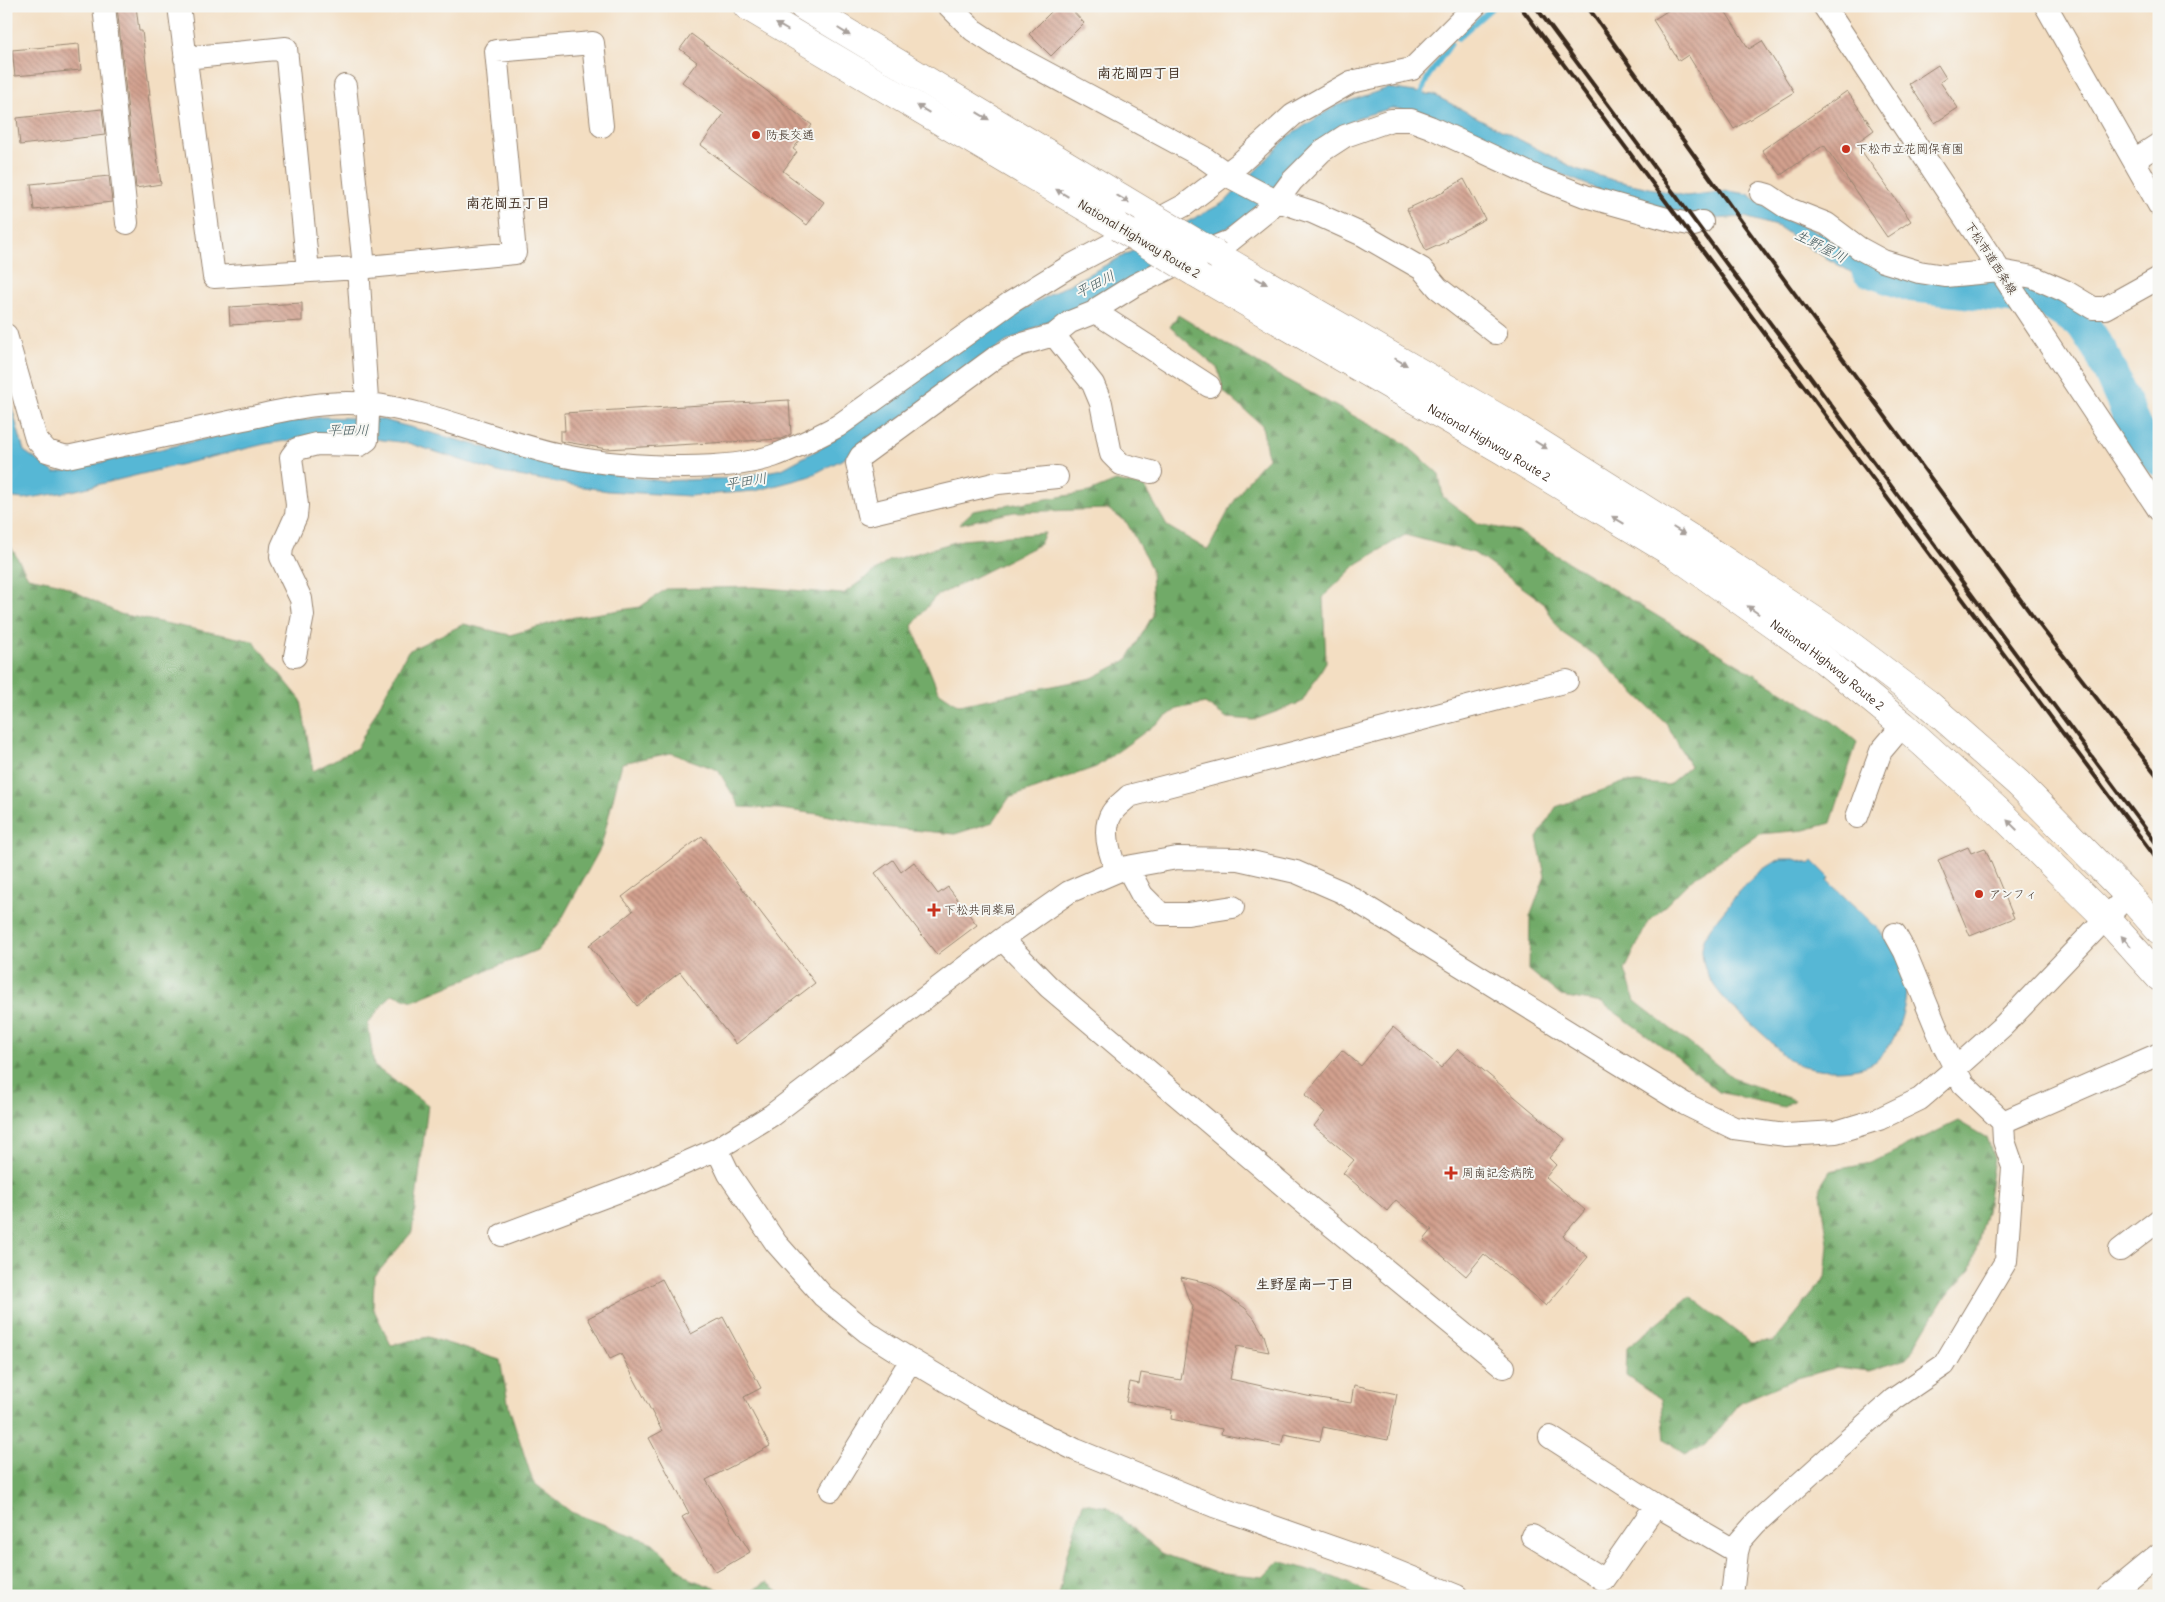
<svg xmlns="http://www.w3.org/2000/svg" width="2165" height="1602" viewBox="0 0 2165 1602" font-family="Delius,'Klee One',sans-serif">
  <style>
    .forest { fill: url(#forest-firs); stroke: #566a43 }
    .water { fill: #57b7d5; stroke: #49707a }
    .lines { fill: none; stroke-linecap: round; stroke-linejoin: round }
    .stream { stroke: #57b7d5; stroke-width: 5.5 }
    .river { stroke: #57b7d5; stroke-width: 34 }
    .building { fill: url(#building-back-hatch) }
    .minor-casing { stroke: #978470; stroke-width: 24 }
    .highway-casing { stroke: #978470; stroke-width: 29 }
    .minor { stroke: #fff; stroke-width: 22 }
    .highway { stroke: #fff; stroke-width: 28 }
    .rail { stroke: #3b2a1e; stroke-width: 4 }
    .highway-bridge-casing { stroke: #978470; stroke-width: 29; stroke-linecap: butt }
    .highway-bridge { stroke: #fff; stroke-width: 28 }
    .oneway { fill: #a79f9a }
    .poi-dot { fill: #c8321e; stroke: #f6f6f2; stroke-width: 2 }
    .labels { text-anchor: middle; stroke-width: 4; stroke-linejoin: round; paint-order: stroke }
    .poi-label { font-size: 12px; fill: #3b2a1e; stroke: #f6f6f2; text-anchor: start }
    .street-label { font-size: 12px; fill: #3b2a1e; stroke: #f6f6f2 }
    .neighbourhood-label { font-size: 14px; font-weight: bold; fill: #3b2a1e; stroke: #f6f6f2 }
    .water-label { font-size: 14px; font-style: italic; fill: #455b5e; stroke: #f6f6f2 }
  </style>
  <defs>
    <pattern id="forest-firs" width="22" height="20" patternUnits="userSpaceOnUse" patternTransform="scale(1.25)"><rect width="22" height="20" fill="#71aa68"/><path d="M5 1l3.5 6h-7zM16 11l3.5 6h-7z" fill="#5e8b55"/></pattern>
    <pattern id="building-back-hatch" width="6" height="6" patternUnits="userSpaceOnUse" patternTransform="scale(1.25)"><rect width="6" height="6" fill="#d2a08e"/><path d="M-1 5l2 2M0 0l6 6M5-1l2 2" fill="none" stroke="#ac8373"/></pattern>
  </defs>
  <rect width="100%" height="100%" fill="#f6f6f2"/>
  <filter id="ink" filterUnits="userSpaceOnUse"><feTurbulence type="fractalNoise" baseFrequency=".02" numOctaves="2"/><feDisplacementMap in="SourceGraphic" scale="10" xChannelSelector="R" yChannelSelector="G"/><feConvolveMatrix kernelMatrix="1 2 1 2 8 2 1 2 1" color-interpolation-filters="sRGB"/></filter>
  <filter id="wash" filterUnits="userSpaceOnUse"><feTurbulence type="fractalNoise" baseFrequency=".0096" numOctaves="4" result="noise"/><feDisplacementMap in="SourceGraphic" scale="20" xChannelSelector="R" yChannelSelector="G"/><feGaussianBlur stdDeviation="1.12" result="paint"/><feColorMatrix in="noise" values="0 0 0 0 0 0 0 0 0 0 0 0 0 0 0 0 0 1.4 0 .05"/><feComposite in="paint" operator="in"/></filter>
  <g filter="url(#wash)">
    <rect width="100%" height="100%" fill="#f3dec2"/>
    <path class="forest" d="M 1178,315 L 1274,373 L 1404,443 L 1439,474 L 1443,497 L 1479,524 L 1518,532 L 1833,722 L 1857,742 L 1831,823 L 1805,830 L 1759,834 L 1692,879 L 1647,924 L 1625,970 L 1635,1001 L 1735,1079 L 1794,1100 L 1784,1107 L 1719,1092 L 1672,1053 L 1602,1003 L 1561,996 L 1529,970 L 1530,917 L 1545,876 L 1537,838 L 1556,807 L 1625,782 L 1668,785 L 1690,766 L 1667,724 L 1595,655 L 1561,632 L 1543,602 L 1474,553 L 1405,535 L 1357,564 L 1323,597 L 1326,662 L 1302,702 L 1254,720 L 1227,718 L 1205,703 L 1177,709 L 1096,767 L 1009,798 L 993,822 L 955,834 L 882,827 L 825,815 L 780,809 L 740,807 L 718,770 L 671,753 L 622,763 L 601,847 L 560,922 L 537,950 L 413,1001 L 392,994 L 368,1023 L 374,1066 L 428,1105 L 412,1232 L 374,1277 L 373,1308 L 391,1345 L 428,1337 L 500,1360 L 509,1407 L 533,1482 L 571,1512 L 653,1543 L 690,1579 L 737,1596 L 6,1596 L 6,538 L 28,577 L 58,583 L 120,614 L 253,641 L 301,700 L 313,771 L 357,748 L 408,651 L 464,624 L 510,635 L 569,618 L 640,607 L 666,589 L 754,587 L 843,594 L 889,561 L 962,540 L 1045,533 L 1040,544 L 935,597 L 912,626 L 938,691 L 959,705 L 1092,678 L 1127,660 L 1153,615 L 1151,568 L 1127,523 L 1108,509 L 1014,512 L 959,524 L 973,511 L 1089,492 L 1116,481 L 1145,487 L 1167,526 L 1208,550 C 1226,516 1240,485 1268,458 L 1262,425 L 1224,392 L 1218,369 L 1170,327 Z
      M 1958,1121 L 1987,1138 L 1994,1158 L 1986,1211 L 1971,1269 L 1946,1295 L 1907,1359 L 1869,1371 L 1837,1367 L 1794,1379 L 1741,1402 L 1706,1445 L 1685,1455 L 1665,1439 L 1661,1399 L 1626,1375 L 1627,1348 L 1690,1296 L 1751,1343 L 1774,1341 L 1825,1278 L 1828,1244 L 1820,1187 L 1830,1171 L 1871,1163 Z
      M 1083,1503 L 1108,1507 L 1161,1553 L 1214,1572 L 1263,1577 L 1279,1561 L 1333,1577 L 1379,1596 L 1059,1596 L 1067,1554 Z
      M 767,1582 L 785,1596 L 742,1596 Z"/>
    <path class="water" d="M 1388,88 L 1434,95 L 1576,169 L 1613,180 L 1686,196 L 1728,191 L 1748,194 L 1784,219 L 1826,235 L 1868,264 L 1911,285 L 1878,283 L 1851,272 L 1814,251 L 1779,227 L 1745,217 L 1710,219 L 1620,198 L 1543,167 L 1423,112 L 1392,108 L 1356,118 L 1313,149 L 1243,219 L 1126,283 L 1006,342 L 847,457 L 808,477 L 755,491 L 689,496 L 608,491 L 501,473 L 408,443 L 332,434 L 265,444 L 72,491 L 23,499 L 6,497 L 6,387 L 24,451 L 55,473 L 262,426 L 322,417 L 380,419 L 550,465 L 661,481 L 735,478 L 782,469 L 828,444 L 966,342 L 1051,294 L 1225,202 L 1289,136 L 1335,106 Z
      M 1781,859 L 1795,859 L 1810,864 L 1813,861 L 1830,878 L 1828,881 C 1846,899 1891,938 1901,958 C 1910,977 1906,1006 1899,1025 C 1895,1038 1887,1051 1877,1060 C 1861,1074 1811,1072 1793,1062 C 1784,1058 1776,1046 1768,1039 C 1743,1015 1703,989 1702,951 C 1701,935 1721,915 1730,903 C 1746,884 1758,869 1781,859 Z"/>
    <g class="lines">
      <path class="stream" d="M 1458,38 L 1494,6
        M 1419,98 L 1428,77 L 1451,44"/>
      <path class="river" d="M 1868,270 L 1911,285 L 2045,300 L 2082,323 L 2101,352 L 2140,439 L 2159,459"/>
    </g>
    <g id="blocks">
      <path class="building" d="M 117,6 L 136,6 L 139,31 L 142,31 L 150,95 L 148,95 L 161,184 L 136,188 Z
        M 1057,6 L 1068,6 L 1084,23 L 1051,56 L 1029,34 Z
        M 1675,6 L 1722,6 L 1749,49 L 1762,41 L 1794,92 L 1734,129 L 1688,55 L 1679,61 L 1653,20 Z
        M 691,34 L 812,125 L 793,149 L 797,152 L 783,171 L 824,202 L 807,225 L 701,145 L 724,114 L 682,82 L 697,62 L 680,49 Z
        M 79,44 L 81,70 L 15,76 L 12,50 Z
        M 1938,65 L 1946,78 L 1940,82 L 1958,108 L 1935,123 L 1909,84 Z
        M 1847,91 L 1874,130 L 1856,143 L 1911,221 L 1887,237 L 1824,145 L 1781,175 L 1762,150 Z
        M 102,109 L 105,135 L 20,145 L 17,118 Z
        M 109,176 L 112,202 L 34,210 L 31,184 Z
        M 1464,179 L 1485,219 L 1447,239 L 1448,241 L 1426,251 L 1407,209 L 1446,191 L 1445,190 Z
        M 302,303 L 302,321 L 230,325 L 229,307 Z
        M 789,400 L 791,434 L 781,439 L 607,449 L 560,441 L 560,431 L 565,431 L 564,413 Z
        M 702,836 L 815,983 L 736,1044 L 680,972 L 637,1006 L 589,945 L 633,911 L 622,897 Z
        M 1968,847 L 1971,853 L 1985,848 L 2014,918 L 1970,936 L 1938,860 Z
        M 893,860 L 901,872 L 914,862 L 938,894 L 948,887 L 977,925 L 937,955 L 875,873 Z
        M 1393,1027 L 1441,1068 L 1458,1049 L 1565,1139 L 1549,1158 L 1556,1165 L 1546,1177 L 1585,1210 L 1563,1236 L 1588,1257 L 1546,1306 L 1484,1254 L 1466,1276 L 1424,1240 L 1432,1230 L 1396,1200 L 1387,1211 L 1343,1173 L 1354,1160 L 1314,1126 L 1325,1112 L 1305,1095 L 1342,1050 L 1361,1066 Z
        M 1181,1277 L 1208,1283 L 1245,1308 L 1254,1318 L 1264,1335 L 1269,1352 L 1237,1346 L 1230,1379 L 1307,1396 L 1351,1403 L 1354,1385 L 1397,1394 L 1388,1440 L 1323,1427 L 1320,1441 L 1284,1434 L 1281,1446 L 1221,1434 L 1222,1429 L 1171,1419 L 1172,1410 L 1126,1402 L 1130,1382 L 1139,1384 L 1141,1373 L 1181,1380 L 1193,1306 L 1187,1295 Z
        M 662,1279 L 691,1334 L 723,1317 L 761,1388 L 744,1397 L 770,1446 L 706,1480 L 750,1552 L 716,1572 L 682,1517 L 689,1513 L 649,1438 L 662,1431 L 621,1354 L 610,1359 L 588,1318 Z"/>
    </g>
  </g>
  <g filter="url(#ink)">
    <use href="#blocks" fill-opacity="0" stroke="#978470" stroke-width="1"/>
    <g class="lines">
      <defs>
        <path id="minor" d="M 104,6 L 127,223
          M 179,6 L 214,277 L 358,268 L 515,253 L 496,51 L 593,43 L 602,126
          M 949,6 L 973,30 L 1002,49 L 1203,157 L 1234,179 L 1272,199 L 1312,212 L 1363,235 L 1422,269 L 1438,288 L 1496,333
          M 1824,6 L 2159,510
          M 2046,6 L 2159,205
          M 185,58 L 286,48 L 308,271
          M 345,86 L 364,267
          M 2134,160 L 2159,144
          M 1761,193 L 1768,195 L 1789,209 L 1827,224 L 1859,248 L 1883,261 L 1919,272 L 1945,276 L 2000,271 L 2033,277 L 2065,291 L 2093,308 L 2105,308 L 2159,278
          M 1095,312 L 1098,308 L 1135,285 L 1197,254 L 1230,241 L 1266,212 L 1277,201 L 1292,181 L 1322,151 L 1345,136 L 1391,120 L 1411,120 L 1430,127 L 1539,178 L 1585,196 L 1674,221 L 1694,225 L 1702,222
          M 6,335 L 36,439 L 47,451 L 67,457 C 123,445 179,433 234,421 C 277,412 324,399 368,404 C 431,411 494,440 556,454 C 610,467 721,474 773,456 C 795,448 817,437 838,426 L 1010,303 L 1070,266 L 1185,205 L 1240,163 L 1293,115 L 1351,82 L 1412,69 L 1475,6
          M 1054,335 L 1093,384 L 1101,403 L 1111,454 L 1121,464 L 1151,472
          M 1057,477 L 998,483 L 868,514 L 857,463 L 861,456 L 996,357 L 1019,345 L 1054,335 L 1070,322 L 1095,312 L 1209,386
          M 295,656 L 303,615 L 301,599 L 281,557 L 282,547 L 296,516 L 297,505 L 291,457 L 297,449 L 317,444 L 360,445 L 367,440 L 368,414 L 358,268
          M 1857,817 L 1881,751 L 1903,725
          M 1127,867 L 1142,895 L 1161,914 L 1188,914 L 1233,907
          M 1117,871 C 1110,855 1101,830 1112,813 C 1115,807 1124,801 1129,796 L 1567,681
          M 1895,934 L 1905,952 L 1943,1044 L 1963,1084 L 2003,1122
          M 1002,939 L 1049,987 L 1303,1202 L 1504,1367
          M 2003,1122 L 2159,1054
          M 717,1149 L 729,1174 L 776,1243 L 823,1296 L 867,1332 L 911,1360 L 993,1409 L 1076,1450 L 1214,1506 L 1371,1561 L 1457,1596
          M 502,1235 L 638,1184 L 717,1149 L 772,1115 L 1002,939 L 1069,892 L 1106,876 L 1127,867 L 1177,858 L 1238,859 L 1296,872 L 1342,892 L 1685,1104 L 1734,1128 L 1786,1135 L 1836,1132 L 1879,1119 L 1920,1099 L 1956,1068 L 2004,1025 L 2128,895
          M 2120,1250 L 2159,1220
          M 1550,1437 L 1656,1505 L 1737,1552
          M 831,1490 L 911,1360
          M 1532,1536 L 1604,1580 L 1656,1505
          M 1732,1596 L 1737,1552 L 1740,1541 L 1756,1523 L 1894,1399 L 1944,1365 L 2006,1261 L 2013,1167 L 2004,1141 L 2003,1122
          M 2108,1596 L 2159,1554"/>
        <g id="highway">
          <path d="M 747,6 L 1119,227"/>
          <path d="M 803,6 L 1148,214"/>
          <path d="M 1218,256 L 1516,428 L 1687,536 L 1838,636 L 1927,703 L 2018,783 L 2128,895 L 2159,930"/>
          <path id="s1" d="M 1194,272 L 1502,450 L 1676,555 L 1824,660 L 1903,725 L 1998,811 L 2106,918 L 2159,977"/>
        </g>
      </defs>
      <use href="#minor" class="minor-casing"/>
      <use href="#highway" class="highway-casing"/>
      <use href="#minor" class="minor"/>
      <use href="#highway" class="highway"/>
      <path class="rail" d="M 1520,6 L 2159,862
        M 1535,6 L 2159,847
        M 1587,6 L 1744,225 L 2034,618 L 2159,778"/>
      <defs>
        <path id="highway-bridge" d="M 1148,214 L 1218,256
          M 1119,227 L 1194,272"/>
      </defs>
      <use href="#highway-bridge" class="highway-bridge-casing"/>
      <use href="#highway-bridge" class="highway-bridge"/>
    </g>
    <defs><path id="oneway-solid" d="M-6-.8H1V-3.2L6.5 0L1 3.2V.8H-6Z" transform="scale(1.25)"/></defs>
    <g class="oneway">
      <use href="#oneway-solid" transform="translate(782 27) rotate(-150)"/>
      <use href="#oneway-solid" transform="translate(844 32) rotate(32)"/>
      <use href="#oneway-solid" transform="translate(923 109) rotate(-149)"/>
      <use href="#oneway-solid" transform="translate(983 116) rotate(31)"/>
      <use href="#oneway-solid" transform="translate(1062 193) rotate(-149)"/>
      <use href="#oneway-solid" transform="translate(1123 199) rotate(31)"/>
      <use href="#oneway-solid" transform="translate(1261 281) rotate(30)"/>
      <use href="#oneway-solid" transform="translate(1401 362) rotate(30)"/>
      <use href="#oneway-solid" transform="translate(1541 445) rotate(32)"/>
      <use href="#oneway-solid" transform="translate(1618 520) rotate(-149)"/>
      <use href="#oneway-solid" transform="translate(1679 531) rotate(32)"/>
      <use href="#oneway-solid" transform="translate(1753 610) rotate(-145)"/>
      <use href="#oneway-solid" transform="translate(2012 825) rotate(-135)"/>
      <use href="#oneway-solid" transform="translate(2126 941) rotate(-132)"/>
    </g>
  </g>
  <g class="poi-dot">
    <circle cx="756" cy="135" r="5"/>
    <circle cx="1846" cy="149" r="5"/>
    <circle cx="1979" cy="894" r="5"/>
    <path d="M931.5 902.5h5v5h5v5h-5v5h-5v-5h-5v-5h5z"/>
    <path d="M1448.5 1165.5h5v5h5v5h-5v5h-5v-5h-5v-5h5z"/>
  </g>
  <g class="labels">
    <g class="poi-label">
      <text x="766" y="139">防長交通</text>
      <text x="1856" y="153">下松市立花岡保育園</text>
      <text x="1989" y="898">アンフィ</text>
      <text x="944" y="914">下松共同薬局</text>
      <text x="1462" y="1177">周南記念病院</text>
    </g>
    <g class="street-label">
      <text transform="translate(1139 239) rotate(31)" y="4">National Highway Route 2</text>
      <text transform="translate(1991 258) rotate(57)" y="4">下松市道西条線</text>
      <text dy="4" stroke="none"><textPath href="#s1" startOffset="341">National Highway Route 2</textPath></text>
      <text dy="4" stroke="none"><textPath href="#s1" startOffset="746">National Highway Route 2</textPath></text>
    </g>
    <g class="neighbourhood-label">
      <text x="1139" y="78">南花岡四丁目</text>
      <text x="508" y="208">南花岡五丁目</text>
      <text x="1305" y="1289">生野屋南一丁目</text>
    </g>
    <g class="water-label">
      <text transform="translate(1821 246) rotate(27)" y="5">生野屋川</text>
      <text transform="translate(1095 284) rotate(-27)" y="5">平田川</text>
      <text x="348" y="435">平田川</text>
      <text transform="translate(746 481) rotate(-9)" y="5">平田川</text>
    </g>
  </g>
  <rect width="2165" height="1602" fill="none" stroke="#f6f6f2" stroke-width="25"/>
</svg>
